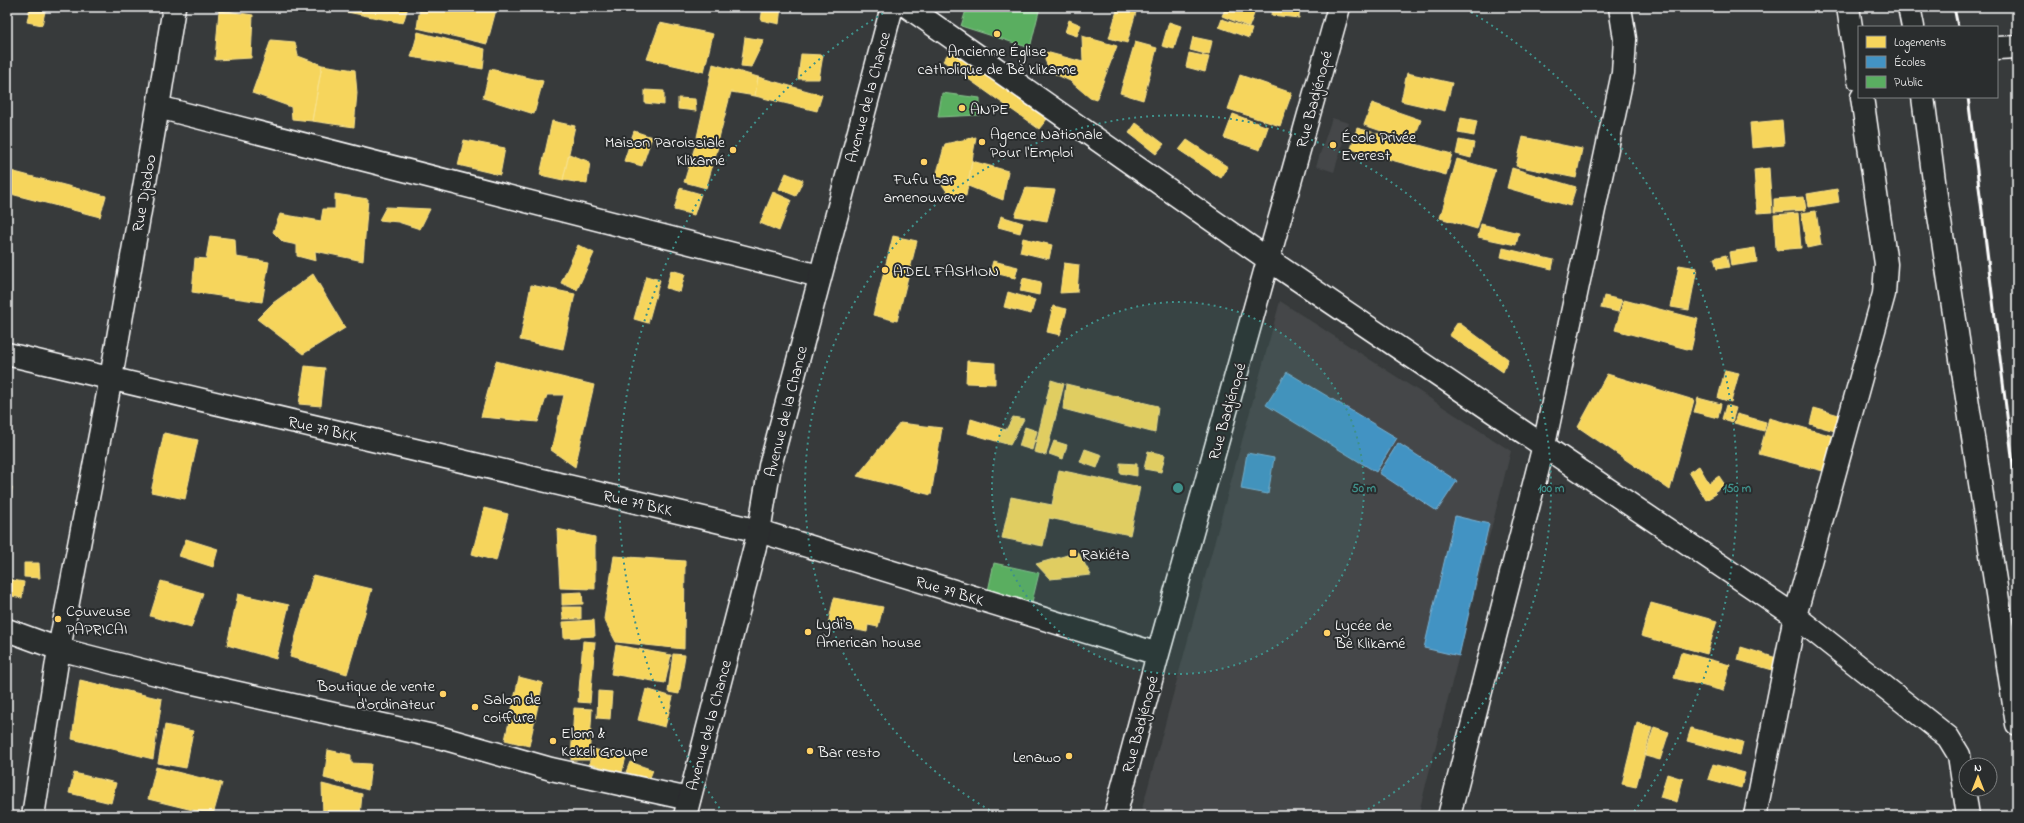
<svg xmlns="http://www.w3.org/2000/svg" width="2024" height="823" viewBox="0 0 2024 823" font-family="'Indie Flower',sans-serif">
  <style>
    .built { fill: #444748 }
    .homes { fill: #f6d55c; stroke: #f9e28d }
    .schools { fill: #4393c3; stroke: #7bb3d5 }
    .public { fill: #5aae61; stroke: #8cc690 }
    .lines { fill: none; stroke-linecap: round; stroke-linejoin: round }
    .street-casing { stroke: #fff; stroke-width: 25 }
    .primary-casing { stroke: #fff; stroke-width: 25 }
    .street { stroke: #2a2d2e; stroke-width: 22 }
    .primary { stroke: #2a2d2e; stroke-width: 22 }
    .rail { stroke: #fff; stroke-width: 3 }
    .ring { fill: none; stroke: #3f918b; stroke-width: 2; stroke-dasharray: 2 4 }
    .poi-dot { fill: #ffd166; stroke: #2a2d2e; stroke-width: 1.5 }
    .labels { text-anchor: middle; stroke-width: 4; stroke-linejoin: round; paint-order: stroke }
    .poi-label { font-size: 16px; fill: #fff; stroke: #2a2d2e; text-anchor: start }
    .street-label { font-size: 16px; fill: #fff; stroke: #2a2d2e }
    .centre { fill: #3f918b; stroke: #2a2d2e; stroke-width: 2 }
    .ring-label { font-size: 12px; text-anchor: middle; font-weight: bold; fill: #3f918b; stroke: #2a2d2e; stroke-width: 4; stroke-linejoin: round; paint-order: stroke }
  </style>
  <rect width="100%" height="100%" fill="#373a3b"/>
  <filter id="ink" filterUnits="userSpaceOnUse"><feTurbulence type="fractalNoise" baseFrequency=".025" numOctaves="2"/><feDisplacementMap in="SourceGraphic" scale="8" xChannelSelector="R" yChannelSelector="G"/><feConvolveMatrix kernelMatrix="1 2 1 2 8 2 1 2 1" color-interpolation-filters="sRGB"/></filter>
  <g filter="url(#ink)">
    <path class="built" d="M 1332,118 L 1349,123 L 1334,172 L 1316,166 Z
      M 1280,301 L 1511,451 L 1418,816 L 1140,816 Z"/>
    <path class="homes" d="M 30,7 L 46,7 L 42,25 L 27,22 Z
      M 343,7 L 408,7 L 403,23 L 342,11 Z
      M 420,7 L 481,7 L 496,10 L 487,44 L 417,28 Z
      M 763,7 L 781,7 L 779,24 L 761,20 Z
      M 1118,7 L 1136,12 L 1127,43 L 1109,38 Z
      M 1226,7 L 1237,7 L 1254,14 L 1249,27 L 1222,16 Z
      M 1272,7 L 1300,7 L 1299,18 L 1271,15 Z
      M 219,10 L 253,15 L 251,58 L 215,60 Z
      M 1222,19 L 1252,29 L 1249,38 L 1219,27 Z
      M 1069,20 L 1081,25 L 1077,36 L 1065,32 Z
      M 1169,22 L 1181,26 L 1174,49 L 1162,46 Z
      M 660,23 L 713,34 L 704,72 L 647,59 Z
      M 418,32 L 485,49 L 483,69 L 411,57 Z
      M 1082,36 L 1117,46 L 1096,100 L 1090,98 L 1070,81 L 1055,74 L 1048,67 L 1045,60 L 1046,52 L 1083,62 Z
      M 745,37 L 764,40 L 751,67 L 741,66 Z
      M 1193,37 L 1212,41 L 1209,55 L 1190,50 Z
      M 271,40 L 295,42 L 298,56 L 322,65 L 312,121 L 292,119 L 291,107 L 252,93 Z
      M 1135,42 L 1157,48 L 1143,100 L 1120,93 Z
      M 954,45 L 1051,114 L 1039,129 L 943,61 Z
      M 1189,53 L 1209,57 L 1205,72 L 1186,67 Z
      M 801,54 L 823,55 L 819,79 L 798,79 Z
      M 713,64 L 758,77 L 755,96 L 731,92 L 718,142 L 697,137 Z
      M 322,65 L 355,70 L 357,93 L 354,127 L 312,121 Z
      M 490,69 L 543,81 L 534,114 L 483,98 Z
      M 1407,73 L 1452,83 L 1445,111 L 1401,101 Z
      M 1240,75 L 1292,93 L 1280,126 L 1228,109 Z
      M 758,77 L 822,95 L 817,111 L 755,96 Z
      M 645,90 L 664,91 L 664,105 L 645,103 Z
      M 678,98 L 695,99 L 696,111 L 678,109 Z
      M 1372,103 L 1421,120 L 1413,142 L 1364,125 Z
      M 1233,114 L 1268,127 L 1260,150 L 1224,138 Z
      M 1461,118 L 1477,121 L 1474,136 L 1458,133 Z
      M 1782,120 L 1784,145 L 1752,148 L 1750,123 Z
      M 552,121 L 575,126 L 563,180 L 540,175 Z
      M 1136,123 L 1164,144 L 1156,154 L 1129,133 Z
      M 1357,128 L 1452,154 L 1446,175 L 1351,149 Z
      M 634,131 L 652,137 L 642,166 L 624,161 Z
      M 976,137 L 966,196 L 948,193 L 936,176 L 945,144 Z
      M 1523,137 L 1582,149 L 1576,178 L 1516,166 Z
      M 464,140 L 505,148 L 500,175 L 458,165 Z
      M 697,140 L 718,147 L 706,188 L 684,182 Z
      M 1187,140 L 1228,167 L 1221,178 L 1179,150 Z
      M 1459,140 L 1474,143 L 1471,158 L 1456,154 Z
      M 569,154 L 590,162 L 587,184 L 563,180 Z
      M 1457,159 L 1495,170 L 1477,229 L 1440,218 Z
      M 972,161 L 1008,171 L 1003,200 L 968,186 Z
      M 1512,168 L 1576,187 L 1570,206 L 1507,188 Z
      M 1769,168 L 1772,212 L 1757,213 L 1754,170 Z
      M 7,170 L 106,196 L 100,217 L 7,193 Z
      M 786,173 L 803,180 L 796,196 L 779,189 Z
      M 680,188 L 701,194 L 694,215 L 674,210 Z
      M 1026,188 L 1055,190 L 1047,221 L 1015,216 Z
      M 1837,189 L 1839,202 L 1809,207 L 1807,194 Z
      M 773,192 L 791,200 L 779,231 L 760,223 Z
      M 335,194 L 368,199 L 363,261 L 315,251 L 316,261 L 297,256 L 297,245 L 283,242 L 273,232 L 280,214 L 321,221 L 323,209 L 335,209 Z
      M 1804,197 L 1806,210 L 1774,212 L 1774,199 Z
      M 386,207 L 430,209 L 420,229 L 398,222 L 379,220 Z
      M 1816,211 L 1821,245 L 1807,248 L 1801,213 Z
      M 1798,213 L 1801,248 L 1776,250 L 1774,215 Z
      M 1001,216 L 1023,223 L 1020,233 L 998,227 Z
      M 1481,224 L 1519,233 L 1516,245 L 1478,237 Z
      M 210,236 L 235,239 L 236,257 L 269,262 L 262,302 L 192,292 L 195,258 L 206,259 Z
      M 893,236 L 917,241 L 897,321 L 873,315 Z
      M 1023,238 L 1052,245 L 1049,259 L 1020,252 Z
      M 578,245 L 594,253 L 577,290 L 561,283 Z
      M 1503,248 L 1554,260 L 1552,269 L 1501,257 Z
      M 1755,248 L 1757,262 L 1731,266 L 1729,252 Z
      M 1726,255 L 1729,267 L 1717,269 L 1714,258 Z
      M 993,261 L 1018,267 L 1015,278 L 990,272 Z
      M 1064,263 L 1079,265 L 1077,292 L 1060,293 Z
      M 1679,265 L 1697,268 L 1689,310 L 1671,307 Z
      M 671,270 L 685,274 L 680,292 L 666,288 Z
      M 313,274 L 345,328 L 303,354 L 257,319 L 273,303 Z
      M 646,276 L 660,280 L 648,323 L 634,319 Z
      M 1023,278 L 1041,282 L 1039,295 L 1020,291 Z
      M 531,285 L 575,294 L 563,349 L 520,340 Z
      M 1008,292 L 1035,300 L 1031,314 L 1004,307 Z
      M 1604,296 L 1622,300 L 1618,312 L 1601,308 Z
      M 1624,300 L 1698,319 L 1691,350 L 1615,330 Z
      M 1053,306 L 1067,309 L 1060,335 L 1047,332 Z
      M 1458,322 L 1508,359 L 1503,372 L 1449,335 Z
      M 496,361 L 594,385 L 575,467 L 551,450 L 564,395 L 547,395 L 538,422 L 481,417 Z
      M 967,361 L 995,363 L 995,384 L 966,383 Z
      M 305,366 L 325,368 L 321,406 L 299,404 Z
      M 1725,370 L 1739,373 L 1731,402 L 1718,398 Z
      M 1607,374 L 1694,400 L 1670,490 L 1578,427 Z
      M 1051,380 L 1064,384 L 1046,455 L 1034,452 Z
      M 1066,384 L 1158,406 L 1155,433 L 1063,409 Z
      M 1698,398 L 1721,404 L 1718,418 L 1694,412 Z
      M 1726,405 L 1736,408 L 1732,422 L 1722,419 Z
      M 1814,408 L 1839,415 L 1835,431 L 1810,424 Z
      M 1737,414 L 1766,422 L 1764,431 L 1734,423 Z
      M 1013,417 L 1024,419 L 1010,445 L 968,433 L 971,419 L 1006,430 Z
      M 1769,418 L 1833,436 L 1823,471 L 1759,454 Z
      M 900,423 L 942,428 L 931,495 L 857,476 Z
      M 1025,427 L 1037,431 L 1032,450 L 1019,446 Z
      M 164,433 L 198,440 L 185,499 L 151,492 Z
      M 1054,441 L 1067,445 L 1063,459 L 1049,454 Z
      M 1085,449 L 1102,455 L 1097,468 L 1080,462 Z
      M 1148,451 L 1165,455 L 1161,472 L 1144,469 Z
      M 1120,463 L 1137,464 L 1137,476 L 1120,473 Z
      M 1699,466 L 1709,483 L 1719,476 L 1725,485 L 1714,492 L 1716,494 L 1706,500 L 1689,472 Z
      M 1059,470 L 1140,487 L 1130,535 L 1049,518 L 1043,546 L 1002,538 L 1011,497 L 1052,505 Z
      M 7,486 L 12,487 L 7,526 Z
      M 484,508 L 508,514 L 496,561 L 472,554 Z
      M 557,529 L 595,537 L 595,589 L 560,588 Z
      M 186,539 L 218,549 L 213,567 L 179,556 Z
      M 1078,552 L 1091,575 L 1050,579 L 1036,564 Z
      M 614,556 L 685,561 L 684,649 L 616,642 L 604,619 Z
      M 24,563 L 39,563 L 40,578 L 24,577 Z
      M 313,575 L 372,589 L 347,674 L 290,657 Z
      M 7,579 L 24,582 L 22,598 L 7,595 Z
      M 161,581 L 203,593 L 191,628 L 150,616 Z
      M 582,592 L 583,604 L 562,605 L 562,593 Z
      M 238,594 L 289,605 L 276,659 L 227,645 Z
      M 834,598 L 883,607 L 878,627 L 868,625 L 867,632 L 828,624 Z
      M 1651,603 L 1717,621 L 1707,654 L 1641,636 Z
      M 562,607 L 581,607 L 581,619 L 563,619 Z
      M 594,620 L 595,636 L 564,638 L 563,622 Z
      M 583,641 L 595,642 L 590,703 L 578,702 Z
      M 616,645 L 671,655 L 665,683 L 611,674 Z
      M 1741,647 L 1780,659 L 1776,671 L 1738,660 Z
      M 1681,652 L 1730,665 L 1723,691 L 1674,678 Z
      M 673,654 L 685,655 L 679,694 L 668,692 Z
      M 519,677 L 543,683 L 529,746 L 505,740 Z
      M 80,680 L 162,699 L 153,759 L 72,739 Z
      M 646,689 L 673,697 L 665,727 L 638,720 Z
      M 598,691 L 612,692 L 610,719 L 597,718 Z
      M 574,708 L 592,709 L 589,760 L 571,760 Z
      M 1637,723 L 1652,727 L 1636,787 L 1622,784 Z
      M 165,725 L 193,731 L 186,768 L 158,763 Z
      M 1654,727 L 1669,732 L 1660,760 L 1645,756 Z
      M 1691,728 L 1743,742 L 1740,755 L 1687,741 Z
      M 593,749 L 626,757 L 622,772 L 589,764 Z
      M 328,750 L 351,755 L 351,763 L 371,764 L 368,790 L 324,778 Z
      M 630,762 L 653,770 L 649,780 L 626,772 Z
      M 1713,764 L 1745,773 L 1741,788 L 1708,779 Z
      M 156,767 L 222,783 L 213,815 L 148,799 Z
      M 74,773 L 116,783 L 111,803 L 69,793 Z
      M 1667,774 L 1683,779 L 1677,802 L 1660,797 Z
      M 322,784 L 362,794 L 360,816 L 323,816 Z"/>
    <path class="schools" d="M 1287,372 L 1397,438 L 1376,472 L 1266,405 Z
      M 1398,443 L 1457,481 L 1437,511 L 1379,473 Z
      M 1247,453 L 1274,458 L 1268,494 L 1241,489 Z
      M 1455,516 L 1489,524 L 1459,656 L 1424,648 Z"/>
    <path class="public" d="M 967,7 L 1040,7 L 1030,48 L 961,26 Z
      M 942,93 L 980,98 L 980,115 L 938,117 Z
      M 994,563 L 1039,573 L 1032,602 L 988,591 Z"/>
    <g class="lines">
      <defs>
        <path id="street" d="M 908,7 L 1269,260 L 1795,616 L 1948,737 L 1959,755 L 1968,816
          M 1848,7 L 1859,80
          M 1909,7 L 1913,27
          M 1997,48 L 2017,47
          M 1923,97 L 1936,196 L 2017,724
          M 158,107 L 819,276
          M 7,354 L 759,531 L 1158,654
          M 7,630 L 59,649 L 180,680 L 442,738 L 551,769 L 689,799
          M 33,816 L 59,649 L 111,378 L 158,107 L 174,7
          M 1115,816 L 1158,654 L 1339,7
          M 1449,816 L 1544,445 L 1623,73 L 1625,39 L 1620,7
          M 1755,816 L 1795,616 L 1884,294 L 1886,264 L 1862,97"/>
        <path id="primary" d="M 685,816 L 759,531 L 770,466 L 892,7"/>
      </defs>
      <use href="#street" class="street-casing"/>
      <use href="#primary" class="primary-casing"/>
      <use href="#street" class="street"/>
      <use href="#primary" class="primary"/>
      <path class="rail" d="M 1954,7 L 1958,27
        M 1968,97 L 2017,497"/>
    </g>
  </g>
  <circle cx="1178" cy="488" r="186" fill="#3f918b" fill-opacity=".12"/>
  <g class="ring">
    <circle cx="1178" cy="488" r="186"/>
    <path d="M1000 816A373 373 0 1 1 1356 816"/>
    <path d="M723 813A559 559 0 0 1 890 9M1466 9A559 559 0 0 1 1633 813"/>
  </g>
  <g class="poi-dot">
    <circle cx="997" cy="34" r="4"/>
    <circle cx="962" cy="108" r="4"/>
    <circle cx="982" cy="142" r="4"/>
    <circle cx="1333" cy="145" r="4"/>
    <circle cx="733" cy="150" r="4"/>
    <circle cx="924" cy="162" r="4"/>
    <circle cx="885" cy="270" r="4"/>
    <rect x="1069" y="549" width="8" height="8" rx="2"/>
    <circle cx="58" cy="619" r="4"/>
    <circle cx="808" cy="632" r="4"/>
    <circle cx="1327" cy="633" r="4"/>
    <circle cx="443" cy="694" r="4"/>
    <circle cx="475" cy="707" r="4"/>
    <circle cx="553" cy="741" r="4"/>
    <circle cx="810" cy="751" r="4"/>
    <circle cx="1069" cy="756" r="4"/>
  </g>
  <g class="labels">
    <g class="poi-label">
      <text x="997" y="56" text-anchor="middle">Ancienne Église<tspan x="997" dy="18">catholique de Bè klikame</tspan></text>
      <text x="970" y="114">ANPE</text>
      <text x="990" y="139">Agence Nationale<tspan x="990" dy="18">Pour l'Emploi</tspan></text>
      <text x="1341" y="142">École Privée<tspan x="1341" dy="18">Everest</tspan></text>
      <text x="725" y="147" text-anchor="end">Maison Paroissiale<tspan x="725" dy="18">Klikamé</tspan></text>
      <text x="924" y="184" text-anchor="middle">Fufu bar<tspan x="924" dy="18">amenouveve</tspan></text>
      <text x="893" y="276">ADEL FASHION</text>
      <text x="1081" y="559">Rakiéta</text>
      <text x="66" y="616">Couveuse<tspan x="66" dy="18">PAPRICAI</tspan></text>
      <text x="816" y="629">Lydi's<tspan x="816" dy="18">American house</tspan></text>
      <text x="1335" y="630">Lycée de<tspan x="1335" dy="18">Bè Klikamé</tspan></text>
      <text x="435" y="691" text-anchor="end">Boutique de vente<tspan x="435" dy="18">d'ordinateur</tspan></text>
      <text x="483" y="704">Salon de<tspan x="483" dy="18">coiffure</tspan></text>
      <text x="561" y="738">Elom &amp;<tspan x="561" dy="18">Kekeli Groupe</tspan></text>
      <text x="818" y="757">Bar resto</text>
      <text x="1061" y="762" text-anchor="end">Lenawo</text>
    </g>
    <g class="street-label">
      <text transform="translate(867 97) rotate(-75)" y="6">Avenue de la Chance</text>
      <text transform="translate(1313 99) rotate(-75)" y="6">Rue Badjénopé</text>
      <text transform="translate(143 193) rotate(-80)" y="6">Rue Djadoo</text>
      <text transform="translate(785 411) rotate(-76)" y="6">Avenue de la Chance</text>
      <text transform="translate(1226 411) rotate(-74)" y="6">Rue Badjénopé</text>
      <text transform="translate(323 428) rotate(13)" y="6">Rue 79 BKK</text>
      <text transform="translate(638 502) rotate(13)" y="6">Rue 79 BKK</text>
      <text transform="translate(950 590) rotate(17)" y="6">Rue 79 BKK</text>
      <text transform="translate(1139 724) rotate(-75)" y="6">Rue Badjénopé</text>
      <text transform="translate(708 725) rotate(-75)" y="6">Avenue de la Chance</text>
    </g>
  </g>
  <circle cx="1178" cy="488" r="6" class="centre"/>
  <g class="ring-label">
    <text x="1364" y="492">50 m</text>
    <text x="1551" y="492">100 m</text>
    <text x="1737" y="492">150 m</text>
  </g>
  <rect width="2024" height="823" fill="none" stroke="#2a2d2e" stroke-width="24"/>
  <rect x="12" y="12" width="2000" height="799" fill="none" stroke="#fff" stroke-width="1.5" filter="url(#ink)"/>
  <rect x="1858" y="26" width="140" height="72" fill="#2a2d2e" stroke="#7f8182"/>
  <rect x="1866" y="36" width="20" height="12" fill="#f6d55c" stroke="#7f8182"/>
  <text x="1894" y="46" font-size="12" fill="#ffffff">Logements</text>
  <rect x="1866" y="56" width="20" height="12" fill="#4393c3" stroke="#7f8182"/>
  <text x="1894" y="66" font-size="12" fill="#ffffff">Écoles</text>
  <rect x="1866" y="76" width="20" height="12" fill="#5aae61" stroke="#7f8182"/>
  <text x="1894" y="86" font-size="12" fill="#ffffff">Public</text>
  <g transform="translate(1978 777)"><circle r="19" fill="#2a2d2e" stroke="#7f8182"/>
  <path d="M0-3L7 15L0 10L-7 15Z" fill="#ffd166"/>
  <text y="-6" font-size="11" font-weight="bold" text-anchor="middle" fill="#ffffff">N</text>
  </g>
</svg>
